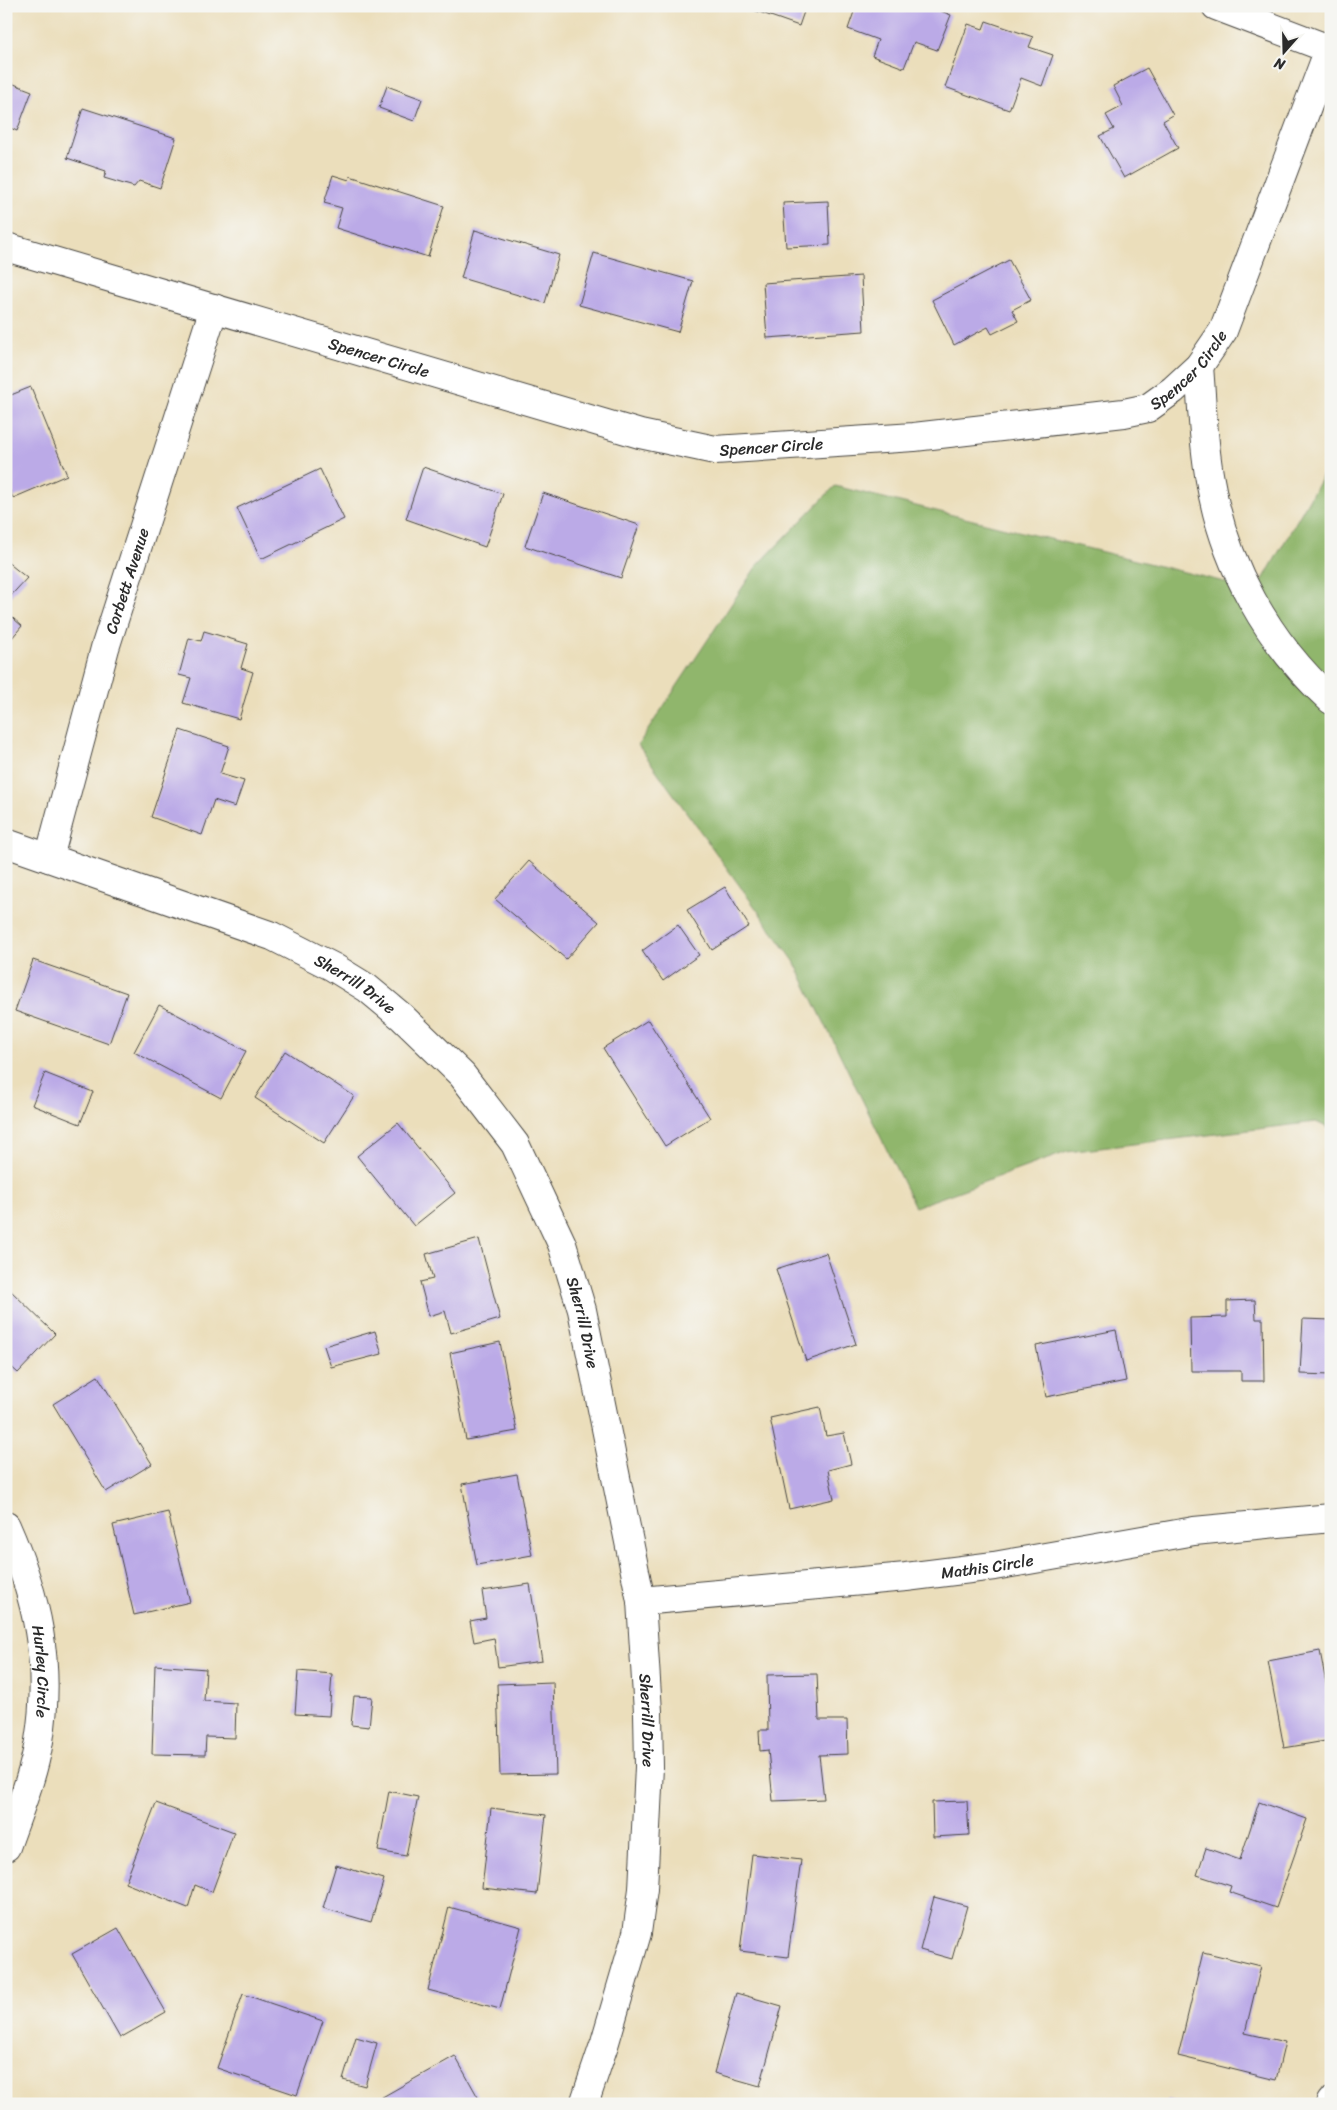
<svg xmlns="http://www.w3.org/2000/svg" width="1337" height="2110" viewBox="0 0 1337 2110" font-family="Sriracha,sans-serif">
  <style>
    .forest { fill: #90b66c; stroke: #5e704c }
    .building { fill: #bbaae7 }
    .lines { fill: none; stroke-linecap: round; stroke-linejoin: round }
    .minor-casing { stroke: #484641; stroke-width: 30 }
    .minor { stroke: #fff; stroke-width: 28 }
    .labels { text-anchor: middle; stroke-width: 5; stroke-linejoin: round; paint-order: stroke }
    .street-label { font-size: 16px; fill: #2b2b2b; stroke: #f6f6f2 }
  </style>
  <rect width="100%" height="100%" fill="#f6f6f2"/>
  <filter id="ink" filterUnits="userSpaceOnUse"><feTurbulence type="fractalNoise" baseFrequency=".02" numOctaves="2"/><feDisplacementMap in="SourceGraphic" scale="10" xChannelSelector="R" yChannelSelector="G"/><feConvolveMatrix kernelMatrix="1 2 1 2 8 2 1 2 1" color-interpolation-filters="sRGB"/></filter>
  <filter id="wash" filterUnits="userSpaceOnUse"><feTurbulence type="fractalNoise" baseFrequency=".0096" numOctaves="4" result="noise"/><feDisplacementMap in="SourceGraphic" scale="20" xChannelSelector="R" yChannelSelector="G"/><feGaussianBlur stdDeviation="1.12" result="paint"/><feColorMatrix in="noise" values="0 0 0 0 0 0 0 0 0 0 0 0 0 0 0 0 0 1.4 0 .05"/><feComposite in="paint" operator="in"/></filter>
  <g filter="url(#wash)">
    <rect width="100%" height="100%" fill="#ebdebb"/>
    <path class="forest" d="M 1331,461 L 1331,1129 L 1316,1122 L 1067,1152 L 915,1207 L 794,961 L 638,745 L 756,567 L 835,486 L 1257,590 Z"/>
    <g id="blocks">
      <path class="building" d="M 742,6 L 806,6 L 799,26 Z
        M 856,6 L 928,6 L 951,15 L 937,50 L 914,42 L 904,68 L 872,56 L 878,40 L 848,29 Z
        M 986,21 L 1033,37 L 1029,47 L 1053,55 L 1042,86 L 1021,78 L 1009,110 L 945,87 L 968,24 L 983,29 Z
        M 1147,68 L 1173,115 L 1163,121 L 1178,148 L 1124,178 L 1100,136 L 1114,129 L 1106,115 L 1123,106 L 1113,86 Z
        M 6,81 L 32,91 L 17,131 L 6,126 Z
        M 387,86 L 422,99 L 414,121 L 379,108 Z
        M 83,108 L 176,138 L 160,188 L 139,181 L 134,187 L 104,178 L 106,171 L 67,158 Z
        M 333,175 L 349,180 L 350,176 L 444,206 L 428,257 L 336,228 L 342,208 L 324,203 Z
        M 828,201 L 830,245 L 786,247 L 783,203 Z
        M 475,230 L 559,255 L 545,303 L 461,278 Z
        M 594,253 L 693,281 L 678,332 L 579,305 Z
        M 1009,260 L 1031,300 L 1012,310 L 1018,321 L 992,334 L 988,327 L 954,345 L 932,300 Z
        M 861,276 L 864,331 L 767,338 L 763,283 Z
        M 31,387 L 67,475 L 13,498 L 6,481 L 6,397 Z
        M 423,467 L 503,494 L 485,547 L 406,519 Z
        M 320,469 L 344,519 L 261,559 L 237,508 Z
        M 543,493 L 639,525 L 621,578 L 525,546 Z
        M 6,561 L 27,578 L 6,601 Z
        M 6,612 L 22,626 L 6,645 Z
        M 204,631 L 248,644 L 241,668 L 253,672 L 239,719 L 183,703 L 191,678 L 179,675 L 189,638 L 201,641 Z
        M 180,730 L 229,746 L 220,774 L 244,781 L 235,807 L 214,800 L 202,835 L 151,817 Z
        M 529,861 L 599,922 L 566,959 L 495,899 Z
        M 725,887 L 749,926 L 712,950 L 687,910 Z
        M 678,925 L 699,955 L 663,981 L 642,951 Z
        M 33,960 L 127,993 L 109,1044 L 15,1011 Z
        M 159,1005 L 246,1051 L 221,1098 L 134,1052 Z
        M 648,1020 L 710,1118 L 665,1146 L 603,1048 Z
        M 285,1051 L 354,1096 L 324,1143 L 255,1098 Z
        M 45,1073 L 93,1092 L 80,1124 L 32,1105 Z
        M 398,1123 L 455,1193 L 414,1226 L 357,1156 Z
        M 479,1239 L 500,1319 L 451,1333 L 445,1311 L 429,1316 L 420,1282 L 433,1279 L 426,1254 Z
        M 826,1253 L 856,1344 L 806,1361 L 776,1269 Z
        M 6,1286 L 55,1334 L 18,1373 L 6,1362 Z
        M 1255,1300 L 1256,1319 L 1263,1319 L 1264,1381 L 1241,1381 L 1241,1371 L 1191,1371 L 1190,1318 L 1227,1317 L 1227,1301 Z
        M 1303,1319 L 1331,1320 L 1331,1375 L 1300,1374 Z
        M 1116,1330 L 1126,1381 L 1046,1397 L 1036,1346 Z
        M 375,1331 L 382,1354 L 331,1367 L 324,1346 Z
        M 500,1342 L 517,1431 L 466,1440 L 450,1353 Z
        M 98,1376 L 152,1464 L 106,1492 L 53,1404 Z
        M 820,1407 L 826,1436 L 844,1433 L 851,1464 L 828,1470 L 834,1499 L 789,1509 L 770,1418 Z
        M 517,1474 L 532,1555 L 477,1565 L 462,1484 Z
        M 168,1512 L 190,1602 L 134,1615 L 113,1525 Z
        M 530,1584 L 542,1661 L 498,1667 L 494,1638 L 474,1642 L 470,1621 L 486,1618 L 482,1591 Z
        M 1320,1651 L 1331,1710 L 1331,1740 L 1284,1748 L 1268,1661 Z
        M 155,1665 L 206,1669 L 204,1701 L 236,1703 L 235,1738 L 206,1737 L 205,1755 L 152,1754 Z
        M 298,1671 L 332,1674 L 329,1716 L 295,1714 Z
        M 817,1674 L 819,1720 L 847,1720 L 848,1754 L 819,1755 L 824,1799 L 773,1801 L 768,1750 L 760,1751 L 759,1730 L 768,1730 L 767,1675 Z
        M 553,1682 L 556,1774 L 500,1775 L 497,1684 Z
        M 354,1696 L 372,1697 L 369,1727 L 351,1725 Z
        M 389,1791 L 418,1797 L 406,1856 L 378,1851 Z
        M 967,1801 L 969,1835 L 933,1837 L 932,1802 Z
        M 1259,1802 L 1307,1819 L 1276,1908 L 1229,1892 L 1231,1886 L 1197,1875 L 1206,1848 L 1240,1860 Z
        M 156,1803 L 234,1832 L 212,1892 L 195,1885 L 188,1908 L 125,1883 Z
        M 491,1808 L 546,1815 L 537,1894 L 482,1888 Z
        M 752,1854 L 801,1860 L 788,1957 L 740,1951 Z
        M 336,1865 L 384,1879 L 371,1922 L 323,1908 Z
        M 934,1897 L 967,1906 L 952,1959 L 920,1950 Z
        M 449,1907 L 521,1927 L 500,2009 L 428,1990 Z
        M 118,1928 L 166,2012 L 120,2038 L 72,1954 Z
        M 1203,1952 L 1261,1966 L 1245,2033 L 1285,2042 L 1276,2080 L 1178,2056 Z
        M 736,1993 L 782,2006 L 760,2086 L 714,2073 Z
        M 243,1994 L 323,2021 L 297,2095 L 217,2068 Z
        M 356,2037 L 377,2043 L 365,2086 L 343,2080 Z
        M 455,2056 L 479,2099 L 470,2104 L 370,2104 Z
        M 1167,2099 L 1182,2103 L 1182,2104 L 1166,2104 Z"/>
    </g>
  </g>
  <g filter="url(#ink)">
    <use href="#blocks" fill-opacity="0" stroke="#484641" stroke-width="1"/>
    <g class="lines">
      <defs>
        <g id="minor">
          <path d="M 1216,6 L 1329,49"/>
          <path id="s1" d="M 6,247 L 640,434 L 715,450 L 914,437 L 1124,413 L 1148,408 L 1173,390 L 1199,366 L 1223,331 L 1331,44"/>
          <path d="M 1199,366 C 1202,403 1203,442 1210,480 C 1224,564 1268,643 1331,700"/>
          <path id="s2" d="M 6,843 L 272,936 L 333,967 L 367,988 L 402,1017 L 462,1075 L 515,1144 L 562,1244 L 582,1310 L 641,1601 L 648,1712 L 649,1767 L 643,1889 L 637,1933 L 605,2042 L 584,2104"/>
          <path id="s3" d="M 49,858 L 105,648 L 214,308"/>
          <path id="s4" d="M 6,1526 C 37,1596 52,1664 39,1741 C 33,1778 18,1812 6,1847"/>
          <path id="s5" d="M 641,1601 L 906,1577 L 994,1566 L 1194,1531 L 1331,1518"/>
          <path d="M 1330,2104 L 1331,2102"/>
        </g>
      </defs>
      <use href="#minor" class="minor-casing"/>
      <use href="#minor" class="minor"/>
    </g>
  </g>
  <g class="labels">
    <g class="street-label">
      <text dy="6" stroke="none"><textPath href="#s1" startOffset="389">Spencer Circle</textPath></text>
      <text dy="6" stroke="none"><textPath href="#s1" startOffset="1229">Spencer Circle</textPath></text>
      <text dy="6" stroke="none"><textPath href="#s1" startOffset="794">Spencer Circle</textPath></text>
      <text dy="6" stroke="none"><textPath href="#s3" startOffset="288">Corbett Avenue</textPath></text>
      <text dy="6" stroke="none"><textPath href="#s2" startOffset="378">Sherrill Drive</textPath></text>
      <text dy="6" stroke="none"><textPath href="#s2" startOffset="798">Sherrill Drive</textPath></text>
      <text dy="6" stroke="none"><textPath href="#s5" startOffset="348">Mathis Circle</textPath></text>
      <text dy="6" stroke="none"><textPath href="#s4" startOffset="151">Hurley Circle</textPath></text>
      <text dy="6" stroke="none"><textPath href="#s2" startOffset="1202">Sherrill Drive</textPath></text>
    </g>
  </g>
  <rect width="1337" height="2110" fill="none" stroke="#f6f6f2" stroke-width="25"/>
  <g transform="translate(1284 52) rotate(200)" stroke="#f6f6f2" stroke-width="4" paint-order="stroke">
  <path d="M0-4L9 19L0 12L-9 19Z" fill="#2b2b2b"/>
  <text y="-8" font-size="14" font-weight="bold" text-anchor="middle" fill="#2b2b2b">N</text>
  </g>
</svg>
